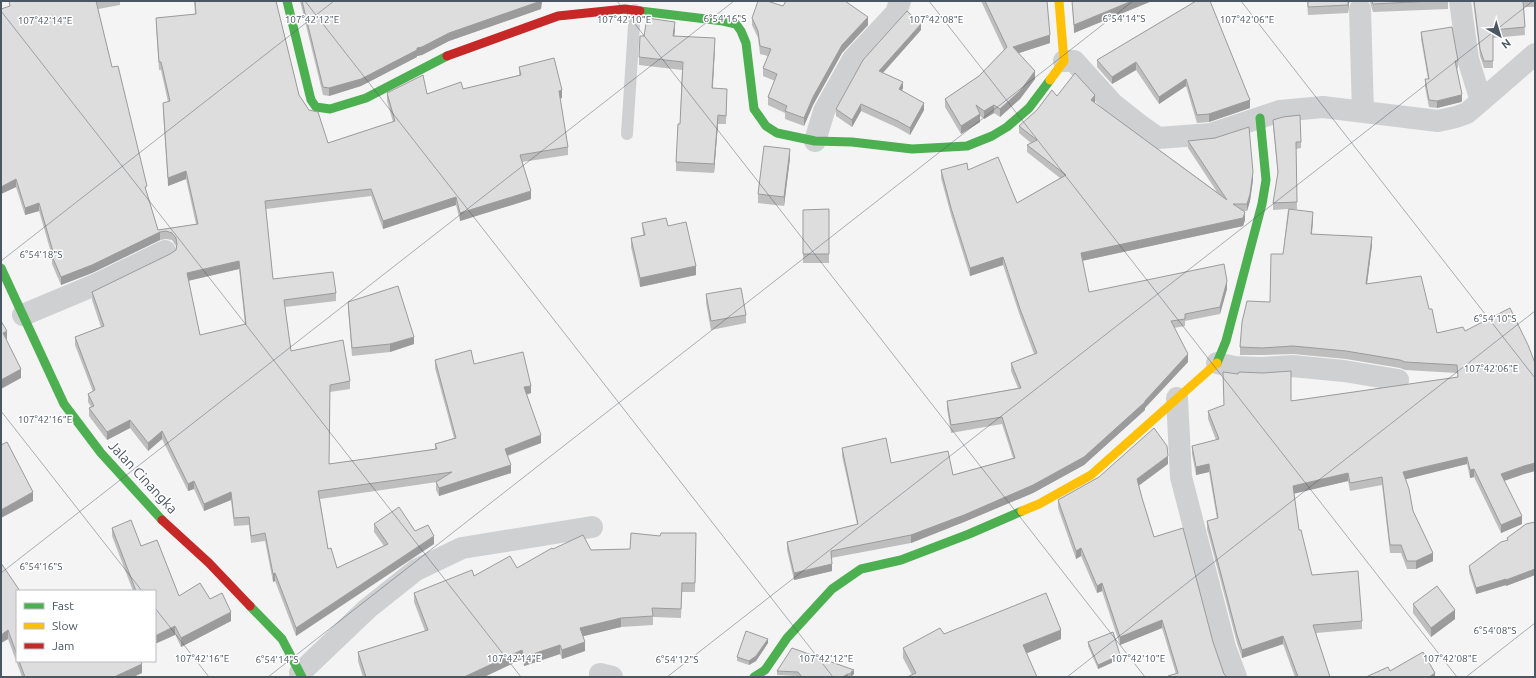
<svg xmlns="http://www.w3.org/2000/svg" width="1536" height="678" viewBox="0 0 1536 678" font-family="Ubuntu,sans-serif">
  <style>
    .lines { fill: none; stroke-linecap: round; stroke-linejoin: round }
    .lane { stroke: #ced0d2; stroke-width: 12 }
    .street { stroke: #ced0d2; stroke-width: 22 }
    .fast { stroke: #4caf50; stroke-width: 9 }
    .slow { stroke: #ffc107; stroke-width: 9 }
    .jam { stroke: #c62828; stroke-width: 9 }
    .wall { fill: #bebebf; fill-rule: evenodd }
    .shaded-wall { fill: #9b9b9b }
    .building { fill: #ddddde; stroke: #9b9b9b; fill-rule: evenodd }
    .ticks { fill: none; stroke: #4a5661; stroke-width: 1; stroke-opacity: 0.45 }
    .labels { text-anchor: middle; stroke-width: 3; stroke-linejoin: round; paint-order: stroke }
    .street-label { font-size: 14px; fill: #4a5661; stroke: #fff }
    .ticks-label { font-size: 10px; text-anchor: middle; fill: #4a5661; stroke: #fff; stroke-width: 3; stroke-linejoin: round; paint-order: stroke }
  </style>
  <rect width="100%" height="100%" fill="#f4f4f4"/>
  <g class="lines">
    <path class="lane" d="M 627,134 L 635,10"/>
    <path class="street" d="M 1360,9 L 1363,112
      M 1064,61 L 1074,61 L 1112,103 L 1141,126 L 1158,138 L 1211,134 L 1280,111 L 1323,107 L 1438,121 L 1456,117 L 1467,113 L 1481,101 L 1468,59 L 1460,1
      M 1481,101 L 1535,54
      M 815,141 L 824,111 L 853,59 L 896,13 L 900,1
      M 23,315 L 97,284 L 165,251
      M 1217,363 L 1234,367 L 1262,368 L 1292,366 L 1344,371 L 1398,380
      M 1177,398 L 1181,477 L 1225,647 L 1236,677
      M 300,673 L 367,609 L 416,570 L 462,548 L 592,527
      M 600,674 L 612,677"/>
    <path class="fast" d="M 287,1 L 311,100 L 316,107 L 330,109 L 366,98 L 447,56
      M 640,11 L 723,21 L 736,24 L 741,31 L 746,43 L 754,109 L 766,126 L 777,133 L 815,141 L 852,142 L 912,149 L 967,146 L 992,136 L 1007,127 L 1029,108 L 1050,80
      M 1,268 L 64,404 L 101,453 L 162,520
      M 1217,363 L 1226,341 L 1262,204 L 1266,180 L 1260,118
      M 250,606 L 282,639 L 302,677
      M 754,677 L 765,670 L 787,638 L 832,589 L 861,569 L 901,560 L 969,534 L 1022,511"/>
    <path class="slow" d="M 1050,80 L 1064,61 L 1059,1
      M 1022,511 L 1039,504 L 1091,475 L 1217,363"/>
    <path class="jam" d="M 447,56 L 558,16 L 625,9 L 640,11
      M 162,520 L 209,563 L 250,606"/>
  </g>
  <path class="wall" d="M 9,1 L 120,1 L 120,5 L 98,9 L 112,67 L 147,193 L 158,230 L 196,224 L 186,179 L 168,186 L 163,111 L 163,103 L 168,102 L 161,70 L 159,70 L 156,26 L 156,18 L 195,14 L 194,1 L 276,1 L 299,95 L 328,143 L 393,122 L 387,101 L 387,93 L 427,94 L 463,89 L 519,75 L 519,67 L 562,98 L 560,98 L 568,147 L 568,155 L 522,162 L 531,199 L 460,221 L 456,205 L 383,229 L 371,196 L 266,209 L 273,279 L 336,293 L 336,301 L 285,307 L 291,351 L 350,381 L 350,389 L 330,392 L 329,464 L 435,449 L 435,444 L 454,438 L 435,368 L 435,360 L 474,364 L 531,393 L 526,395 L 541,443 L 508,456 L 511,473 L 439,496 L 436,490 L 436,482 L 437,482 L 320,499 L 328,549 L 337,568 L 384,546 L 374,532 L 374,524 L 415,531 L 434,544 L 296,636 L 275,581 L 273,582 L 265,541 L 251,543 L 249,525 L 234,526 L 231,500 L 204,511 L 194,489 L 188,491 L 162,439 L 148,451 L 130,428 L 107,440 L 89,416 L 89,408 L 91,407 L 88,402 L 88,394 L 93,392 L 75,345 L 75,337 L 101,327 L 92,300 L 92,292 L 170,254 L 176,250 L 176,246 L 172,240 L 166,239 L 160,240 L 92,273 L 61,285 L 52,264 L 52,256 L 39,211 L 25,215 L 16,187 L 1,194 L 1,9 L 9,7 ZM 239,269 L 245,325 L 200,335 L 188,281 Z
    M 300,1 L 542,1 L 541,9 L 449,41 L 422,55 L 417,56 L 417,57 L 361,86 L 329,96 L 323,95 Z
    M 981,1 L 1047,1 L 1050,43 L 1019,53 L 1035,79 L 1020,99 L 1000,117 L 994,113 L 984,119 L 980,116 L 980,122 L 961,134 L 945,107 L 945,99 L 979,76 L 1004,50 Z
    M 1072,1 L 1152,1 L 1074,33 Z
    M 1196,1 L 1250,108 L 1209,122 L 1197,123 L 1186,86 L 1159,104 L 1136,70 L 1112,84 L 1097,67 L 1097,60 Z
    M 1307,1 L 1349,3 L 1348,13 L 1308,15 Z
    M 1369,1 L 1448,1 L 1448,9 L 1373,12 L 1370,2 Z
    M 1473,1 L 1535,1 L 1535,7 L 1524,7 L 1525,35 L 1493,38 L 1493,68 L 1484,68 L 1480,56 Z
    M 783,6 L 868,25 L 842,53 L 813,105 L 804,126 L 785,119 L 785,113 L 768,105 L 768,97 L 775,81 L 763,76 L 763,68 L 768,56 L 760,54 L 758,38 L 752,25 L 752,18 Z
    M 675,30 L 674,36 L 715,47 L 713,88 L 727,98 L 726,124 L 718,124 L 714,173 L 676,171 L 676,162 L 680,124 L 682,70 L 639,65 L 639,57 L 644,36 Z
    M 921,30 L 883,73 L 903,88 L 902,90 L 924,110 L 910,135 L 898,128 L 861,111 L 852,127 L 836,116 L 836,109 Z
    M 1421,32 L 1458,61 L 1458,68 L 1457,68 L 1462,101 L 1461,102 L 1437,108 L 1429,107 L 1425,87 L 1425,79 L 1428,79 L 1421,39 Z
    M 1057,96 L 1095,103 L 1217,192 L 1188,148 L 1188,141 L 1253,180 L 1250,201 L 1247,211 L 1243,211 L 1245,220 L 1243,226 L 1082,261 L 1089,292 L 1227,289 L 1220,314 L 1185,321 L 1185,326 L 1174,328 L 1188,362 L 1145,408 L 1145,410 L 1084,465 L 1033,493 L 964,522 L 911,543 L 831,558 L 832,571 L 794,580 L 787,550 L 787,542 L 857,524 L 842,456 L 842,448 L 891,463 L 953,475 L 1013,458 L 1002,424 L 951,433 L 947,409 L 947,401 L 1018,388 L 1011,371 L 1011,363 L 1034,354 L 1020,316 L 1003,265 L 970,276 L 951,215 L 941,178 L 941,170 L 968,170 L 1017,203 L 1060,178 L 1027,152 L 1027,145 L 1031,143 L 1019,133 L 1019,126 Z
    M 1273,120 L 1301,142 L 1301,148 L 1296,149 L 1297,209 L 1290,209 L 1313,220 L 1312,234 L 1372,245 L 1367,284 L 1429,309 L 1437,333 L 1465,331 L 1535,363 L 1535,471 L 1524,474 L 1504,481 L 1522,524 L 1501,533 L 1474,477 L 1470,478 L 1467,464 L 1405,479 L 1413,511 L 1433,561 L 1416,569 L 1407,569 L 1401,553 L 1390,553 L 1382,485 L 1350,491 L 1348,481 L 1294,493 L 1299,530 L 1312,575 L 1362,621 L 1362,629 L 1316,633 L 1330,677 L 1295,677 L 1283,644 L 1242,658 L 1237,643 L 1207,529 L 1207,521 L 1217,519 L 1209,472 L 1196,475 L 1192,454 L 1192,446 L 1216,440 L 1208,419 L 1208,411 L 1291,401 L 1458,377 L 1457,373 L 1405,370 L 1400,368 L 1346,359 L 1293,354 L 1262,355 L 1240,355 L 1240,347 L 1270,302 L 1283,254 L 1288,209 L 1273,210 L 1273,203 L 1278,175 L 1273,126 Z
    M 790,158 L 784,206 L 758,203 L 758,194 Z
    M 829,209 L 829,263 L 803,263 L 803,210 Z
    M 642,223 L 668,226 L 696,275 L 640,287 L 631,247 L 631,238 L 643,235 Z
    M 706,294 L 746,315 L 746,323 L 711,330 L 706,303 Z
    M 348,302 L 414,344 L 390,352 L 352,356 L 348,309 Z
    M 1168,464 L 1139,485 L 1142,498 L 1154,537 L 1213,642 L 1224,674 L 1227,677 L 1168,677 L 1168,676 L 1176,674 L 1162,628 L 1120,645 L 1102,591 L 1097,593 L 1081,556 L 1076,559 L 1058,508 L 1058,500 Z
    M 1535,522 L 1535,575 L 1506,586 L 1506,585 L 1476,594 L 1469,572 L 1469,566 L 1507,540 L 1507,538 Z
    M 112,528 L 141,546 L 179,596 L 210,599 L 231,621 L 181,647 L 155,591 L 133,591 L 112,536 Z
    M 696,533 L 695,592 L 682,592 L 681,618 L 653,617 L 653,625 L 621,627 L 583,636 L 585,651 L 562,659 L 560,654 L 524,666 L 522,659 L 484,677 L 363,677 L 358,661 L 358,652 L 425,631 L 414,602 L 414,593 L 474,576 L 517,568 L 553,549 L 591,550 L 630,549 L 660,536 Z
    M 17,591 L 17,661 L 140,661 L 142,673 L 133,677 L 22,677 L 8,639 L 1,643 Z
    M 1413,604 L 1455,619 L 1431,637 L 1413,613 Z
    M 944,634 L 1061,639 L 1026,653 L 912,675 L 903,658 L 903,648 Z
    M 1088,642 L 1120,659 L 1098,669 L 1088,646 Z
    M 768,643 L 756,661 L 749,665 L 737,661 L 737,657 Z
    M 777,671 L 854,674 L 851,676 L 851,677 L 799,677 L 798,676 L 777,675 Z"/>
  <path class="shaded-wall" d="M 541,1 L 542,1 L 541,9 L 449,41 L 422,55 L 417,56 L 417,57 L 361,86 L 329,96 L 329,88 L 449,33 Z
    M 1132,1 L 1152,1 L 1074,33 L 1074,25 Z
    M 1348,1 L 1351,1 L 1349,3 L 1348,13 Z
    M 868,17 L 868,25 L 842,53 L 813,105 L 804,126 L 804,118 L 813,97 L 842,45 Z
    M 675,22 L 675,30 L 673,45 L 673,36 Z
    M 921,24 L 921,30 L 879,77 L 879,71 Z
    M 1050,35 L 1050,43 L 1013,55 L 1013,47 Z
    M 715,38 L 715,47 L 712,97 L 712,88 Z
    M 1136,62 L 1136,70 L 1112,84 L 1112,77 Z
    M 1035,71 L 1035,79 L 1020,99 L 1000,117 L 1000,109 Z
    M 1186,79 L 1186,86 L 1159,104 L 1159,97 Z
    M 903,82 L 903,88 L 899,96 L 899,89 Z
    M 562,90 L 562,98 L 559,99 L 559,91 Z
    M 1462,94 L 1462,101 L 1461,102 L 1437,108 L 1437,101 Z
    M 1095,95 L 1095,103 L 1091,100 Z
    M 1250,100 L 1250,108 L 1209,122 L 1209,114 Z
    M 924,103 L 924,110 L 910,135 L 910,128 Z
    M 861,104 L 861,111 L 852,127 L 852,120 Z
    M 994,105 L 994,113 L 984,119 L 984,111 Z
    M 980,114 L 980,122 L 961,134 L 961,126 Z
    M 718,115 L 718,124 L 714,173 L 714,164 Z
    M 790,149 L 790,158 L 784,206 L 784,197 Z
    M 186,171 L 186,179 L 168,186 L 168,178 Z
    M 1253,172 L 1253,180 L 1250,201 L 1247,211 L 1247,204 Z
    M 16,179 L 16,187 L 1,194 L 1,187 Z
    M 531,191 L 531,199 L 460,221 L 460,213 Z
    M 456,197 L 456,205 L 383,229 L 383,221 Z
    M 39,203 L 39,211 L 25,215 L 25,208 Z
    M 1245,212 L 1245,220 L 1243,226 L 1081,261 L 1081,253 Z
    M 1313,212 L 1313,220 L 1311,242 L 1311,234 Z
    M 160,232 L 160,240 L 92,273 L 61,285 L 61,277 Z
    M 1372,237 L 1372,245 L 1366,292 L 1366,284 Z
    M 1003,257 L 1003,265 L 970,276 L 970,268 Z
    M 239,261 L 239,269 L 187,281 L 187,273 Z
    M 696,266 L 696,275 L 640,287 L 640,278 Z
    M 1227,281 L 1227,289 L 1220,314 L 1220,307 Z
    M 7,331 L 7,340 L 3,333 Z
    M 414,337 L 414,344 L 390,352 L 390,344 Z
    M 1188,354 L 1188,362 L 1145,408 L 1145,410 L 1084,465 L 1033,493 L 964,522 L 911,543 L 911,535 L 1145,401 Z
    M 21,369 L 21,378 L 1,389 L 1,380 Z
    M 531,386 L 531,393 L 524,395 L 524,387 Z
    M 130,420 L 130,428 L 107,440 L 107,432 Z
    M 162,431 L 162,439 L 148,451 L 148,443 Z
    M 541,435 L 541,443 L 505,456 L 505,449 Z
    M 1168,456 L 1168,464 L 1137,487 L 1137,479 Z
    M 1467,457 L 1467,464 L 1403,480 L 1403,472 Z
    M 1535,463 L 1535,471 L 1524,474 L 1501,482 L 1501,474 L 1524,466 Z
    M 1209,464 L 1209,472 L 1196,475 L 1196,467 Z
    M 511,465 L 511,473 L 439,496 L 439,488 Z
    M 1474,469 L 1474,477 L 1470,478 L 1470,470 Z
    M 1348,473 L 1348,481 L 1293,494 L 1293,486 Z
    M 194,481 L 194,489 L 188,491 L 188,484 Z
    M 33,492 L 33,501 L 1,518 L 1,510 Z
    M 231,492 L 231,500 L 204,511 L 204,504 Z
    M 1522,516 L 1522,524 L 1501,533 L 1501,525 Z
    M 434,536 L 434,544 L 296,636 L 296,628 Z
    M 1081,548 L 1081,556 L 1076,559 L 1076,551 Z
    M 1433,553 L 1433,561 L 1416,569 L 1416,561 Z
    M 832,564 L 832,571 L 794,580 L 794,573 Z
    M 1535,569 L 1535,575 L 1506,586 L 1506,580 Z
    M 275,573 L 275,581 L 273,582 L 273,574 Z
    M 1506,579 L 1506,585 L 1476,594 L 1476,588 Z
    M 1102,583 L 1102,591 L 1097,593 L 1097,586 Z
    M 1455,610 L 1455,619 L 1431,637 L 1431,628 Z
    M 231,612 L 231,621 L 181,647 L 181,638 Z
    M 621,618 L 621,627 L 580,637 L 580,628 Z
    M 1162,620 L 1162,628 L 1120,645 L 1120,637 Z
    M 175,626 L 175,635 L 155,644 L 155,636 Z
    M 8,630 L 8,639 L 1,643 L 1,635 Z
    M 1061,630 L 1061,639 L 1023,655 L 1023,645 Z
    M 1283,636 L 1283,644 L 1242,658 L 1242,650 Z
    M 768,639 L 768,643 L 756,661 L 749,665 L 749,661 Z
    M 585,642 L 585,651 L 562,659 L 562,650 Z
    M 560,645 L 560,654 L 524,666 L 524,657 Z
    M 522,650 L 522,659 L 484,677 L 464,677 Z
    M 1120,655 L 1120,659 L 1098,669 L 1098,665 Z
    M 142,664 L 142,673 L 133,677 L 114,677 Z
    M 854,670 L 854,674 L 851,677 L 851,672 Z
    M 1435,673 L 1435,677 L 1429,677 Z
    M 848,674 L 848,677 L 842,677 Z"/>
  <path class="building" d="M 9,1 L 97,1 L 96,1 L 112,67 L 118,66 L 147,186 L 145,187 L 158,230 L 198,224 L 186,171 L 168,178 L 163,103 L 170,101 L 161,62 L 159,62 L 156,18 L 196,14 L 195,1 L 276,1 L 299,95 L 309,110 L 318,112 L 328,143 L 395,121 L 387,93 L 423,75 L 427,94 L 461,82 L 463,89 L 521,75 L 519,67 L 554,58 L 562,90 L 559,91 L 568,147 L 520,155 L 531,191 L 460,213 L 456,197 L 383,221 L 371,189 L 265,201 L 273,279 L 333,272 L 336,293 L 284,300 L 291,351 L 343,340 L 350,381 L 330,385 L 329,464 L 437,449 L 435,444 L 456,438 L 435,360 L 471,350 L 474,364 L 523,352 L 531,386 L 524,387 L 541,435 L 505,449 L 511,465 L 439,488 L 436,482 L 452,472 L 318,491 L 328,549 L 331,548 L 337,568 L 388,544 L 374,524 L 399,507 L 415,531 L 428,525 L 434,536 L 296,628 L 275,573 L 273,574 L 265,533 L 251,536 L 249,517 L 234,518 L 231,492 L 204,504 L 194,481 L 188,484 L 162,431 L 148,443 L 130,420 L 107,432 L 89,408 L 94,406 L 88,394 L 95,390 L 75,337 L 104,326 L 92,292 L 170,254 L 176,250 L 177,244 L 176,238 L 172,233 L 166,231 L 160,232 L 92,265 L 61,277 L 52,256 L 54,255 L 39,203 L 25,208 L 16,179 L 1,187 L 1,9 L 10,6 ZM 239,261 L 246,324 L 200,335 L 187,273 Z
    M 302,1 L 541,1 L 449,33 L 422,47 L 417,48 L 417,50 L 361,79 L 329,88 L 323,87 Z
    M 758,1 L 767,1 L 783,6 L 786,1 L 845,1 L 868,17 L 842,45 L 813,97 L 804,118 L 785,111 L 787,106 L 768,97 L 777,74 L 763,68 L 771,49 L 760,46 L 758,31 L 752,18 Z
    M 985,1 L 1047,1 L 1050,35 L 1013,47 L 1035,71 L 1020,91 L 1000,109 L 994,105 L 984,111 L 976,105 L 980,114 L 961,126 L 945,99 L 979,76 L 1007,47 Z
    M 1072,1 L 1132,1 L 1074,25 Z
    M 1196,1 L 1210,1 L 1250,100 L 1209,114 L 1197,115 L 1186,79 L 1159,97 L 1136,62 L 1112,77 L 1097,60 Z
    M 1308,1 L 1348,1 L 1348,5 L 1308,7 Z
    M 1372,1 L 1432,1 L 1373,4 Z
    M 1474,1 L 1523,1 L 1525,27 L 1493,30 L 1493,61 L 1484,61 L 1480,49 Z
    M 907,11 L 921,24 L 879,71 L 903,82 L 899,89 L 924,103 L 910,128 L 898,121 L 861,104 L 852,120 L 836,109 L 863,60 Z
    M 647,18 L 675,22 L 673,36 L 715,38 L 712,88 L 727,89 L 726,116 L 718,115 L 714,164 L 676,162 L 678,124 L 680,124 L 683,62 L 639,57 L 640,36 L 644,36 Z
    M 1452,27 L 1458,61 L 1455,61 L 1462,94 L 1461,95 L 1437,101 L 1429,100 L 1425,79 L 1429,79 L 1421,32 Z
    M 1075,73 L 1095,95 L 1091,100 L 1227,200 L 1188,141 L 1215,138 L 1249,127 L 1253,172 L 1250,194 L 1247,204 L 1233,204 L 1245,212 L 1243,218 L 1081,253 L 1089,292 L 1224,264 L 1227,281 L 1220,307 L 1185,314 L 1185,319 L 1171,321 L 1188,354 L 1145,401 L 1145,402 L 1084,457 L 1033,485 L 964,515 L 911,535 L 831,551 L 832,564 L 794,573 L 787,542 L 858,524 L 842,448 L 886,438 L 891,463 L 948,451 L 953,475 L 1015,458 L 1002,417 L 951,425 L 947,401 L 1021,388 L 1011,363 L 1037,353 L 1020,309 L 1003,257 L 970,268 L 951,208 L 941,170 L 967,163 L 968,170 L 998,157 L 1017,203 L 1066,175 L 1027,145 L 1037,140 L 1019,126 L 1037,110 L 1052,90 L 1057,96 Z
    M 1300,115 L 1301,142 L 1296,142 L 1297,202 L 1273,203 L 1278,172 L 1273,120 L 1283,117 Z
    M 764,146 L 790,149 L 784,197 L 758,194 Z
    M 829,209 L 829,254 L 803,254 L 803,210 Z
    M 1289,209 L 1313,212 L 1311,234 L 1372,237 L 1366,284 L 1421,276 L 1429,309 L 1432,309 L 1437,333 L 1463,327 L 1465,331 L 1510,308 L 1528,345 L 1535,363 L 1535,463 L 1524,466 L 1501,474 L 1522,516 L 1501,525 L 1474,469 L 1470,470 L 1467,457 L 1403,472 L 1409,489 L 1413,511 L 1433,553 L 1416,561 L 1407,561 L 1401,545 L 1390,545 L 1382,477 L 1350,483 L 1348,473 L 1293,486 L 1299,530 L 1301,530 L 1312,575 L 1358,571 L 1362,621 L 1313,625 L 1330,677 L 1298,677 L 1283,636 L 1242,650 L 1237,635 L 1207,521 L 1218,518 L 1209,464 L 1196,467 L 1192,446 L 1219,439 L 1208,411 L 1224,405 L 1223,372 L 1238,374 L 1239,372 L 1263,373 L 1291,371 L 1291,401 L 1458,377 L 1457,365 L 1405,362 L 1400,360 L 1346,351 L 1293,346 L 1262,348 L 1240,347 L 1242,322 L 1247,301 L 1270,302 L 1271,254 L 1283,254 Z
    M 666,218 L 668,226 L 686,222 L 696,266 L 640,278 L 631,238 L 645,235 L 642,223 Z
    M 398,286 L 414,337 L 390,344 L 352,348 L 348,302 Z
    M 741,288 L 746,315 L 711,321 L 706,294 Z
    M 1,321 L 7,331 L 3,333 L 21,369 L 1,380 Z
    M 1154,428 L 1167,446 L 1168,456 L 1137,479 L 1142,498 L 1154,537 L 1183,528 L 1213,642 L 1224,674 L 1227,677 L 1169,677 L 1168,676 L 1178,673 L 1162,620 L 1120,637 L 1102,583 L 1097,586 L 1081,548 L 1076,551 L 1058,500 L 1099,477 Z
    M 7,442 L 33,492 L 1,510 L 1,445 Z
    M 131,520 L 141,546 L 157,540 L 179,596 L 200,583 L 210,599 L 222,593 L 231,612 L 181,638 L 175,626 L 155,636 L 155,591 L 136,591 L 112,528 Z
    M 1535,522 L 1535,569 L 1506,580 L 1506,579 L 1476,588 L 1469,566 L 1501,542 L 1508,540 L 1507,538 L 1526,524 Z
    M 631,533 L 660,536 L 661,533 L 696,533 L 695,583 L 682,583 L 681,609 L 652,608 L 653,616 L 621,618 L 580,628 L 585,642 L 562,650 L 560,645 L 524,657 L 522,650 L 464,677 L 366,677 L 358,652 L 428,630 L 414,593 L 472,570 L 474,576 L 510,556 L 517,568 L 552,548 L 553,549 L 583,535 L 591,550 L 630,549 Z
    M 1,563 L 20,591 L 17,591 L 17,655 L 8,630 L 1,635 Z
    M 1437,586 L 1455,610 L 1431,628 L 1413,604 Z
    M 1046,593 L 1061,630 L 1023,645 L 1037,677 L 907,677 L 916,673 L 903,648 L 940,628 L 944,634 Z
    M 746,631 L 768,639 L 756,656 L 749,661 L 737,657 Z
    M 1113,632 L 1120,655 L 1098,665 L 1088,642 Z
    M 792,648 L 854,670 L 851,672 L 851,674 L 848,674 L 842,677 L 802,677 L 798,672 L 777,671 Z
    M 1423,652 L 1435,673 L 1429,677 L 1366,677 L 1388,667 L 1390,671 Z
    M 19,661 L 140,661 L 142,664 L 114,677 L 25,677 Z"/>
  <path class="ticks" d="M 305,1 L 833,677M 617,1 L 1145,677M 929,1 L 1457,677M 1241,1 L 1535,378M 1,11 L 521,677M 1,261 L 334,1M 1,411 L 142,591M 1,573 L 734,1M 155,608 L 209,677M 268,677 L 1133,1M 667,677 L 1533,1M 1067,677 L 1535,311M 1466,677 L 1535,623"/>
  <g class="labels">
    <g class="street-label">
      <text transform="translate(143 477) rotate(47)" y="5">Jalan Cinangka</text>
    </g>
  </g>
  <g class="ticks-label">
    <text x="725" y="22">6°54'16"S</text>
    <text x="1124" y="22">6°54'14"S</text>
    <text x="312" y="23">107°42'12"E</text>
    <text x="624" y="23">107°42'10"E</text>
    <text x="936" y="23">107°42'08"E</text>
    <text x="1247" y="23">107°42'06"E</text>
    <text x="45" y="24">107°42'14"E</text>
    <text x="41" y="258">6°54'18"S</text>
    <text x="1495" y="322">6°54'10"S</text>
    <text x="1491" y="372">107°42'06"E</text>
    <text x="45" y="423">107°42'16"E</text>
    <text x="41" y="570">6°54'16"S</text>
    <text x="1495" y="634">6°54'08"S</text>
    <text x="202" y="662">107°42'16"E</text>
    <text x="514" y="662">107°42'14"E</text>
    <text x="826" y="662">107°42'12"E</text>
    <text x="1138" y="662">107°42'10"E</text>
    <text x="1450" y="662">107°42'08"E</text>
    <text x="277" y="663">6°54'14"S</text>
    <text x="677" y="663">6°54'12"S</text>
  </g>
  <rect width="1536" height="678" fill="none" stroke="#4a5661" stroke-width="4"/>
  <rect x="16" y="590" width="140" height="72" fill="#ffffff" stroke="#b7bbc0"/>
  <rect x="24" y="603" width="20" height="6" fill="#4caf50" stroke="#b7bbc0"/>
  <text x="52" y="610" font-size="12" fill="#4a5661">Fast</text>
  <rect x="24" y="623" width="20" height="6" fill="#ffc107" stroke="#b7bbc0"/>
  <text x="52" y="630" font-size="12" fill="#4a5661">Slow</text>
  <rect x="24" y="643" width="20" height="6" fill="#c62828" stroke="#b7bbc0"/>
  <text x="52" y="650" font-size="12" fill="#4a5661">Jam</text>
  <g transform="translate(1500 36) rotate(142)" stroke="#ffffff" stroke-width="3" paint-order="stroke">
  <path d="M0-3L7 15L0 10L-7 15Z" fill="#4a5661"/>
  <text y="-6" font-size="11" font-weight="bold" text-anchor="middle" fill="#4a5661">N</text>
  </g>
</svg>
